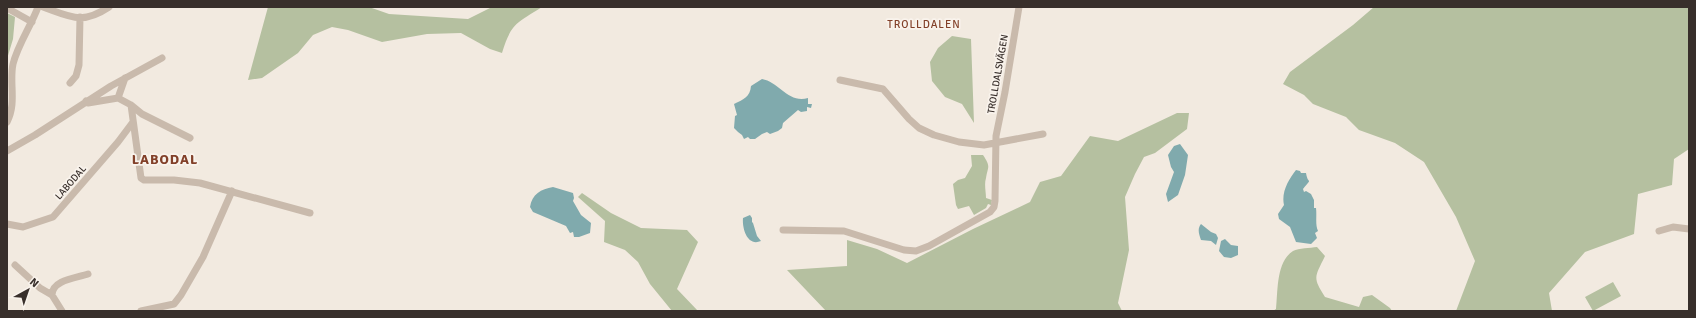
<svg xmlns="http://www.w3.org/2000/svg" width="1696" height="318" viewBox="0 0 1696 318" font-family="Signika,sans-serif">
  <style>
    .green { fill: #b5c0a0 }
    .water { fill: #80aaad }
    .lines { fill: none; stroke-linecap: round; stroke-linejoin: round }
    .minor { stroke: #c9baac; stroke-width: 7 }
    .labels { text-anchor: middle; stroke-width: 3.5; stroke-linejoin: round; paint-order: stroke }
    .street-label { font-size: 10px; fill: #382f2b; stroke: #f9f3ec }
    .neighbourhood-label { font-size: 11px; letter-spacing: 1px; fill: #824029; stroke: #f9f3ec }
    .district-label { font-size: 14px; font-weight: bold; letter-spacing: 1px; fill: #824029; stroke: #f9f3ec }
  </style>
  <rect width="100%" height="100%" fill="#f2eae0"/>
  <path class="green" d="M 268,7 L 369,7 L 389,14 L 468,19 L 492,7 L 542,7 C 517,23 511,23 502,53 L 490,49 L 461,33 L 427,34 L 382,42 L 348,30 L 332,27 L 313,35 L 298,53 L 262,78 L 248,80 Z
    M 1374,7 L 1689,7 L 1689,149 L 1674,159 L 1672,185 L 1638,194 L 1634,234 L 1585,252 L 1549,293 L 1552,311 L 1456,311 L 1475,261 L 1456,217 L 1424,162 L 1395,143 L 1359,130 L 1346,117 L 1313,104 L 1304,95 L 1283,84 L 1290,72 L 1353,25 Z
    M 7,13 L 15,17 L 13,39 L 7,59 Z
    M 952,36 L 971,39 L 974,123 L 962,104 L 945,97 L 932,81 L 930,62 L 938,48 Z
    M 1177,113 L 1189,113 L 1187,129 L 1155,153 L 1144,157 L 1135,174 L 1125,197 L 1129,250 L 1118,303 L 1122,311 L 826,311 L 787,270 L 847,266 L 847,240 L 877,249 L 907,263 L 973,229 L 1030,202 L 1040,182 L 1061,176 L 1090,136 L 1118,141 Z
    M 971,155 L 983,155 C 991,167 988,166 986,178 C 984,184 986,192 986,198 L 992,200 L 991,205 L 988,204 L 986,208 L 974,215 L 969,206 L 958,209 L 956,205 L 953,184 L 958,180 L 965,178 L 972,166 Z
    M 582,193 L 611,213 L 641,228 L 687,230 L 698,242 L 677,289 L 698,311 L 672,311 L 650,284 L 638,262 L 625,250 L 604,242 L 605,221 L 578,197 Z
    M 1317,247 L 1325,256 C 1315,277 1312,277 1325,297 L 1359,307 L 1363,297 L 1372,295 L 1390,308 L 1392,311 L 1273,311 L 1276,309 C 1278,291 1276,262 1293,251 C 1299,248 1310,248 1317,247 Z
    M 1613,282 L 1621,296 L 1593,311 L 1585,297 Z"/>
  <path class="water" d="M 762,79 C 779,82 789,104 808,98 L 808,104 L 812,104 L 811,108 L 807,107 L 807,111 L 801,112 L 798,110 L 783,123 L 782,128 L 778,131 L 770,134 L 767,132 L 762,134 L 755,139 L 750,139 L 748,137 L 744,139 L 742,135 L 738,132 L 734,128 L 735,116 L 737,115 L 734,104 C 744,99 750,97 751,86 Z
    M 1180,144 L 1188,155 L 1185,175 L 1178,195 L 1168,202 L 1166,194 L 1174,172 L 1171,167 L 1168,155 L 1174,146 Z
    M 1296,170 L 1300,171 L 1301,173 L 1306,173 C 1308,186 1313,176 1303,189 L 1304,192 L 1306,191 L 1311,194 L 1314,200 L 1314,208 L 1316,208 C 1317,216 1315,225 1318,231 L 1315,233 L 1317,238 L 1311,244 L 1296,242 L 1290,227 L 1279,219 L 1278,214 L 1284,205 C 1281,192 1289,179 1296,170 Z
    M 553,187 L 573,193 L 574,198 L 573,201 L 581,215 L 591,223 L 590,233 L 579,237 L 574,237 L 573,232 L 570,233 L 566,226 L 533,212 L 530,207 C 532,194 541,189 553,187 Z
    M 750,215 L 752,218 L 752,222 L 753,223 L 757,236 L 761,241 C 747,247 742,228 743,218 Z
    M 1201,224 L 1211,232 L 1216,234 L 1218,238 L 1216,245 L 1211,241 L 1201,240 C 1199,234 1197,229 1201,224 Z
    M 1225,239 L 1231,245 L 1238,246 L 1238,255 L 1231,258 L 1224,257 L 1219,251 L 1221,241 Z"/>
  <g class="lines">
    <path class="minor" d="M 43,7 C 71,17 82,25 109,7
      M 7,8 L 32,22
      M 840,80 L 883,89 L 909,119 L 919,128 L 934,135 L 959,142 L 984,145 L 1043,134
      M 70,83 L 76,76 L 79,65 L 80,17
      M 118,98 L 125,78
      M 86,101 L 88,103 L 118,98 L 131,105 L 141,178 L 144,180 L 174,180 L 200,183 L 310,213
      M 131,105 L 142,114 L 190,138
      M 7,122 C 17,103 9,83 13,64 C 18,44 31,26 38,7
      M 7,151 L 35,135 L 111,86 L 162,58
      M 7,224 L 23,227 L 53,217 L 118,142 L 133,122
      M 783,230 L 844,231 L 904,250 L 916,251 L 929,246 L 990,212 L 994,207 L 995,201 L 996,136 L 1005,92 L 1019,7
      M 1659,231 L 1673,227 L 1689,229
      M 15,265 L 40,288 L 52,295 L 62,311
      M 52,295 C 52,280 76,278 88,274
      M 141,311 L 174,304 L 181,295 L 203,257 L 232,191"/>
  </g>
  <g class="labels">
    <g class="street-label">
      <text transform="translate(997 74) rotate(-80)" y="4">TROLLDALSVÄGEN</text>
      <text transform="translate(70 182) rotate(-49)" y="4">LABODAL</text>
    </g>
    <g class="neighbourhood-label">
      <text x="924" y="28">TROLLDALEN</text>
    </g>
    <g class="district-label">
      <text x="165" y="164">LABODAL</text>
    </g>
  </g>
  <rect width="1696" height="318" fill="none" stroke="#382f2b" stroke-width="16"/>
  <g transform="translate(28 290) rotate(40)" stroke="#f9f3ec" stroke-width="3" paint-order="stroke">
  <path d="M0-3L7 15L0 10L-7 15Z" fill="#382f2b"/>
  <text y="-6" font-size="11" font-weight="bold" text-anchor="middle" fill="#382f2b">N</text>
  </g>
</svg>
